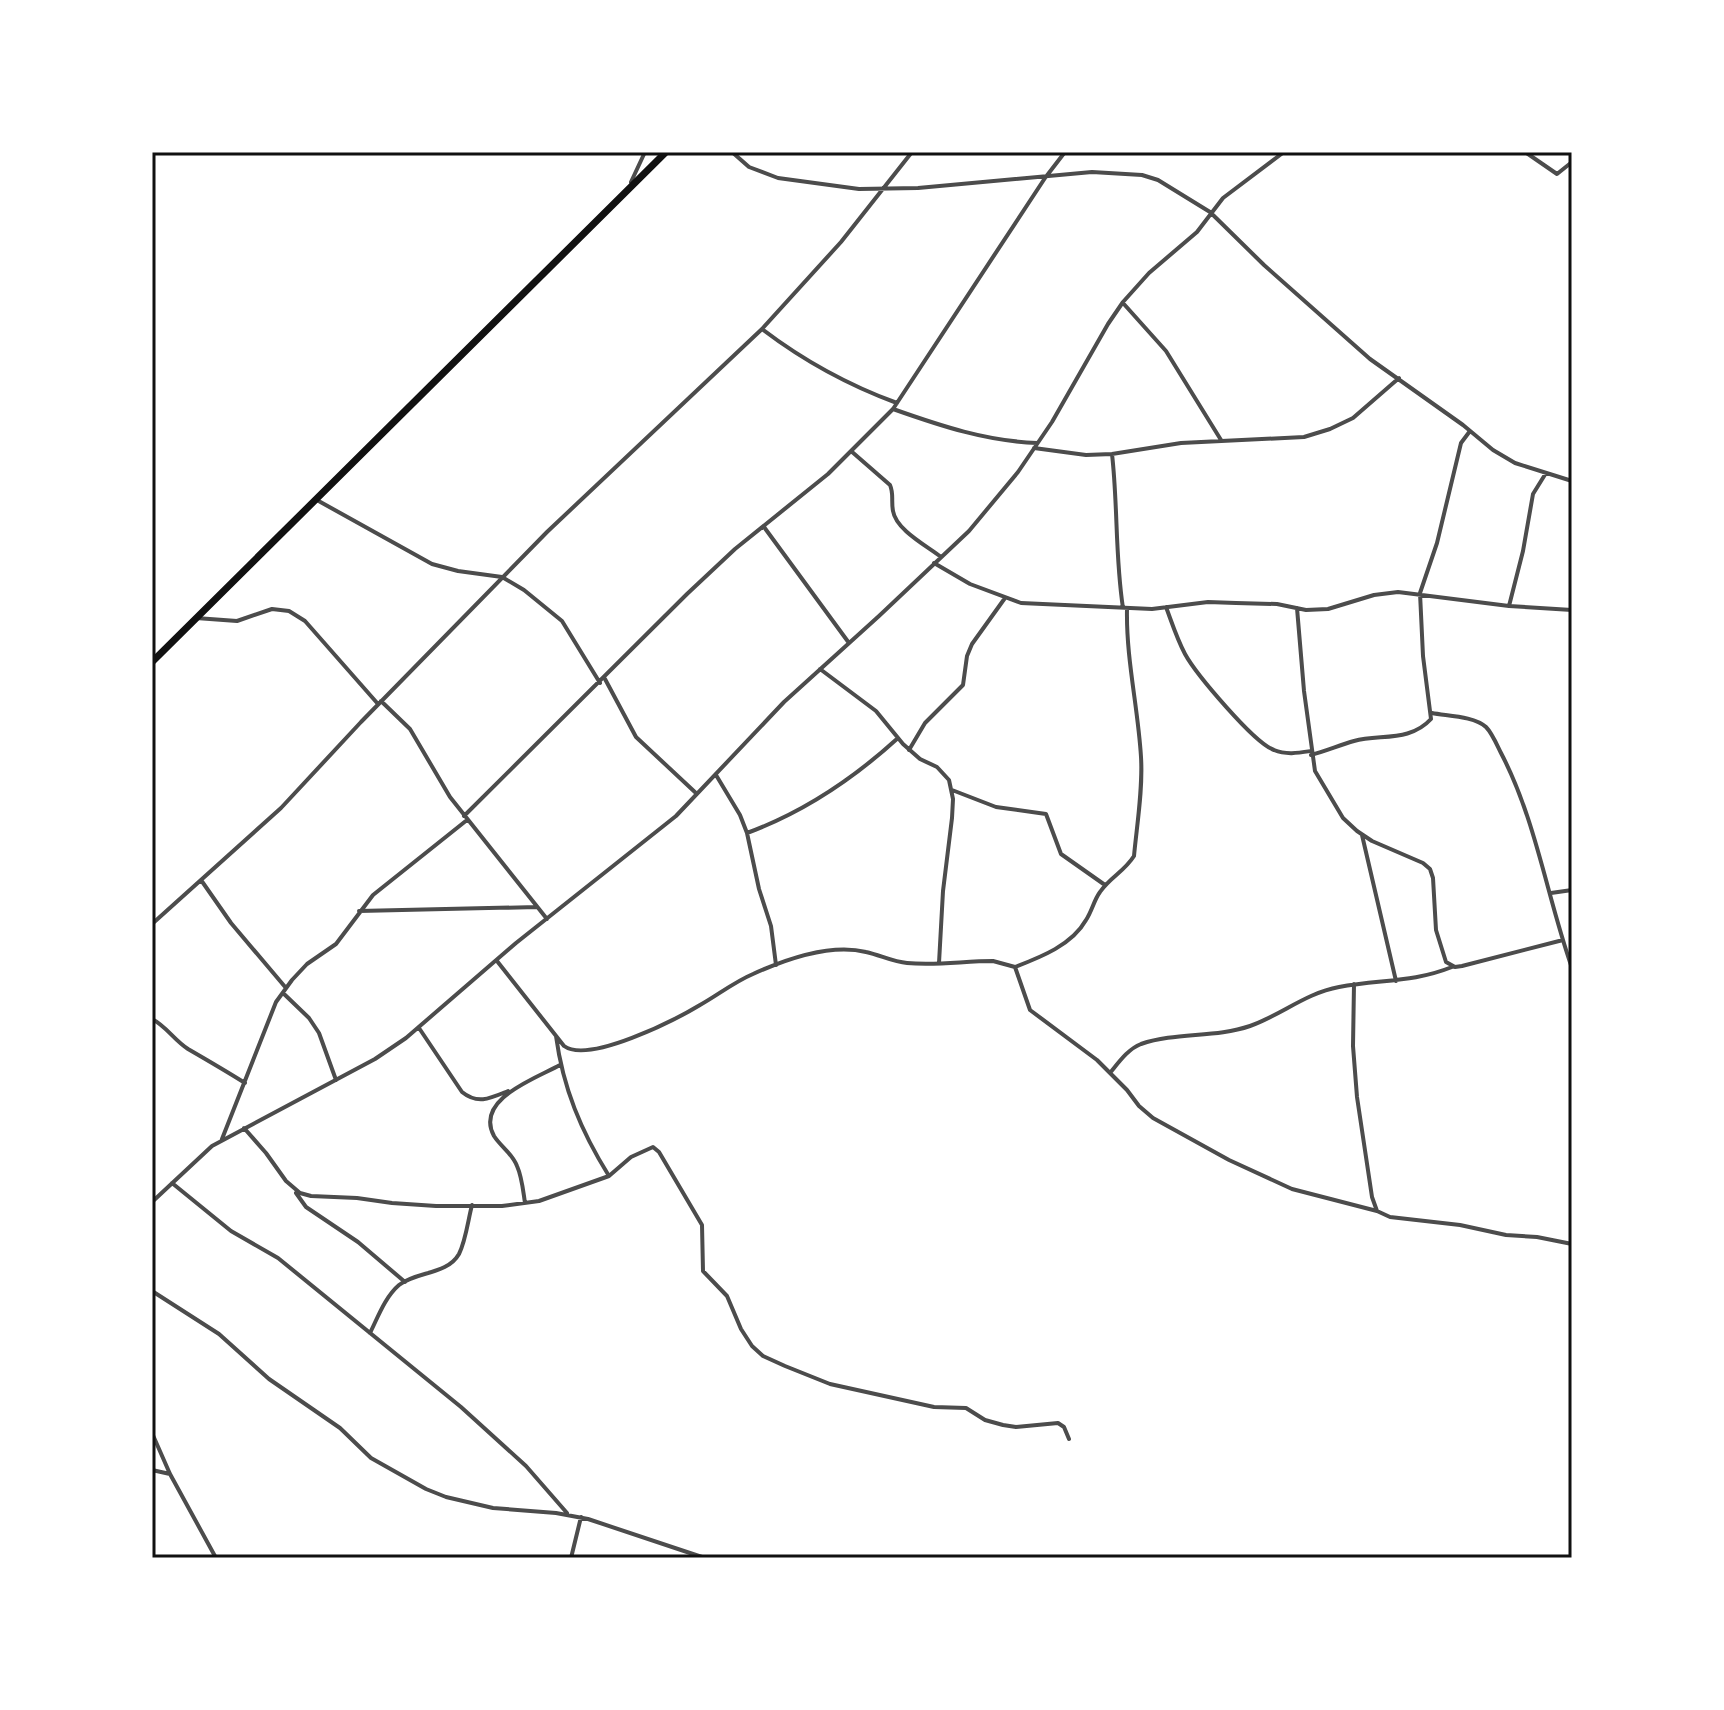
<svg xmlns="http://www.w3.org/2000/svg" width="1724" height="1710" viewBox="0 0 1724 1710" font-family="'Sofia Sans Condensed',sans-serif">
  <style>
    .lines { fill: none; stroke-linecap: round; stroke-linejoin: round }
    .minor { stroke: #4c4c4c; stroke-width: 4 }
    .trunk { stroke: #111; stroke-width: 7 }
    .neatline { fill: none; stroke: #111; stroke-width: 3 }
  </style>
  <rect width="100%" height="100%" fill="#fff"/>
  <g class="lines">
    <path class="minor" d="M 732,152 L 749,167 L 778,178 L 859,189 L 918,188 L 1092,172 L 1142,175 L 1158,180 L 1210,212 L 1264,265 L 1370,359 L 1463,425 L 1493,450 L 1515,463 L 1572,481
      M 1525,152 L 1557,174 L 1572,162
      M 631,182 L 645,152
      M 1123,303 L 1166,351 L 1221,440
      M 762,329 C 804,361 848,385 897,403
      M 893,409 C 941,426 986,441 1037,443
      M 1034,448 L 1086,455 L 1112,454 L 1181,443 L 1304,437 L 1330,429 L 1353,418 L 1399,378
      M 851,451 L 890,485 C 894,494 891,501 893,511 C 896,530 927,546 941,557
      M 1112,454 C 1118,506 1115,557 1123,608
      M 315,499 L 432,564 L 458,571 L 502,577 L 524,590 L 562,621 L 600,683
      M 764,527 L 849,643
      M 934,563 L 970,584 L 1021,603 L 1152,609 L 1208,602 L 1236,603 L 1277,604 L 1306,610 L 1328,609 L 1374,595 L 1398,592 L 1509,606 L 1572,610
      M 1509,606 L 1523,551 L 1533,494 L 1546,473
      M 1166,607 C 1172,623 1177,639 1185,654 C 1196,674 1254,743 1274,750 C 1286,755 1298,753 1311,751
      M 1297,608 L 1304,691 L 1315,771 L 1343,818 L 1357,831 L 1372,841 L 1423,863 L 1430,869 L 1433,878 L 1436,930 L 1446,962 L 1455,967 L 1462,966 L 1563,940
      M 196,618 L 237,621 L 272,609 L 289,611 L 305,621 L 378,704
      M 820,669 L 876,711 L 903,744 L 920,759 L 937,767 L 949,780 L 953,799 L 952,818 L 943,891 L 939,963
      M 605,679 L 636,737 L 697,794
      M 381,701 L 410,729 L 450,797 L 547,919
      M 1432,713 C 1447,716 1474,716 1486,727 C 1492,733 1497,745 1501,753 C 1536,820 1547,897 1572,968
      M 909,750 L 925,723 L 963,685 L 967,656 L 972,644 L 1005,598
      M 1311,755 C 1326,751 1340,745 1354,741 C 1381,734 1410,742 1431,719 L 1423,656 L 1420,593 L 1437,543 L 1461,443 L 1470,431
      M 716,775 L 740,815 L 747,833 L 759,889 L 771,926 L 776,965
      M 952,790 L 996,807 L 1046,814 L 1061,854 L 1105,885
      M 464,816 L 687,594 L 735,549 L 828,474 L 893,409 L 1045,178 L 1065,152
      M 747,833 C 804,812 853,779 898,738
      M 1362,835 L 1396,981
      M 201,880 L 231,923 L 286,988
      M 1551,893 L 1572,890
      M 359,911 L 537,907
      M 152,924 L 281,808 L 361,722 L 547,532 L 762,329 L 841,242 L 912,152
      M 497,961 L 564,1046 C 589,1064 675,1020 700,1005 C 718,995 734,982 753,974 C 786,959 830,943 866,952 C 880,955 893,962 907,963 C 936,966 964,961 993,961 L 1015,967 L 1030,1010 L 1097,1060 L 1127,1090 L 1139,1106 L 1153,1118 L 1229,1160 L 1292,1189 L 1377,1211
      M 1015,967 C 1041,957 1072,945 1086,920 C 1092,911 1094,900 1100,892 C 1110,877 1124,872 1134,856 C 1137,824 1143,789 1141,757 C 1138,707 1126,659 1127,609
      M 1354,984 L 1353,1046 L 1357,1097 L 1372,1197 L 1377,1211 L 1390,1217 L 1460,1225 L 1506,1235 L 1537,1237 L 1572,1244
      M 283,993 L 309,1018 L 319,1033 L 336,1080
      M 152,1019 C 166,1026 174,1040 188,1049 C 207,1060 226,1071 245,1083
      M 419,1028 L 462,1092 C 478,1105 491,1098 508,1091
      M 556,1036 C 563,1088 581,1131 609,1176
      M 1110,1073 C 1119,1062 1128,1049 1141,1044 C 1176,1032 1215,1038 1250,1026 C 1281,1015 1306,993 1339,987 C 1380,979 1412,983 1452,967
      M 244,1128 L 266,1153 L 286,1181 L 300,1193 L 311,1196 L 357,1198 L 392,1203 L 436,1206 L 502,1206 L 539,1201 L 609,1176 L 631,1157 L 653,1147 L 659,1152 L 702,1225 L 703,1271 L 727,1296 L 741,1329 L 752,1346 L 763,1356 L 785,1366 L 830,1384 L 934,1407 L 966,1408 L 985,1420 L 1003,1425 L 1016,1427 L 1058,1423 L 1064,1427 L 1069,1439
      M 222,1139 L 276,1002 L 292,980 L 307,964 L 336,944 L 373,895 L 467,820
      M 172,1183 L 231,1231 L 278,1258 L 461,1407 L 526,1466 L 567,1513
      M 296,1193 L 306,1207 L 358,1242 L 405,1282
      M 152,1202 L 212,1146 L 375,1059 L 406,1038 L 516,943 L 676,816 L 784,702 L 879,616 L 969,531 L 1018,472 L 1052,422 L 1108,324 L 1123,302 L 1149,273 L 1197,232 L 1223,198 L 1284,152
      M 525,1203 C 523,1190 522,1177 517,1166 C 512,1153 501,1147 494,1136 C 474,1099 537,1078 560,1065
      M 152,1291 L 219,1334 L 269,1379 L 340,1428 L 371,1458 L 426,1489 L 446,1497 L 493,1508 L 556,1513 L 588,1519 L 705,1558
      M 370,1333 C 378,1317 385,1297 399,1285 C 417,1271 447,1275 459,1254 C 466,1240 468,1220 472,1205
      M 152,1433 L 170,1474 L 216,1558
      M 152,1470 L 170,1474
      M 571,1558 L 581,1517"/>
    <path class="trunk" d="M 152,662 L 666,152"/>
  </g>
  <rect width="1724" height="1710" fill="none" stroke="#ffffff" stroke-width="308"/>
  <rect x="154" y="154" width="1416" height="1402" class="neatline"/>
</svg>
